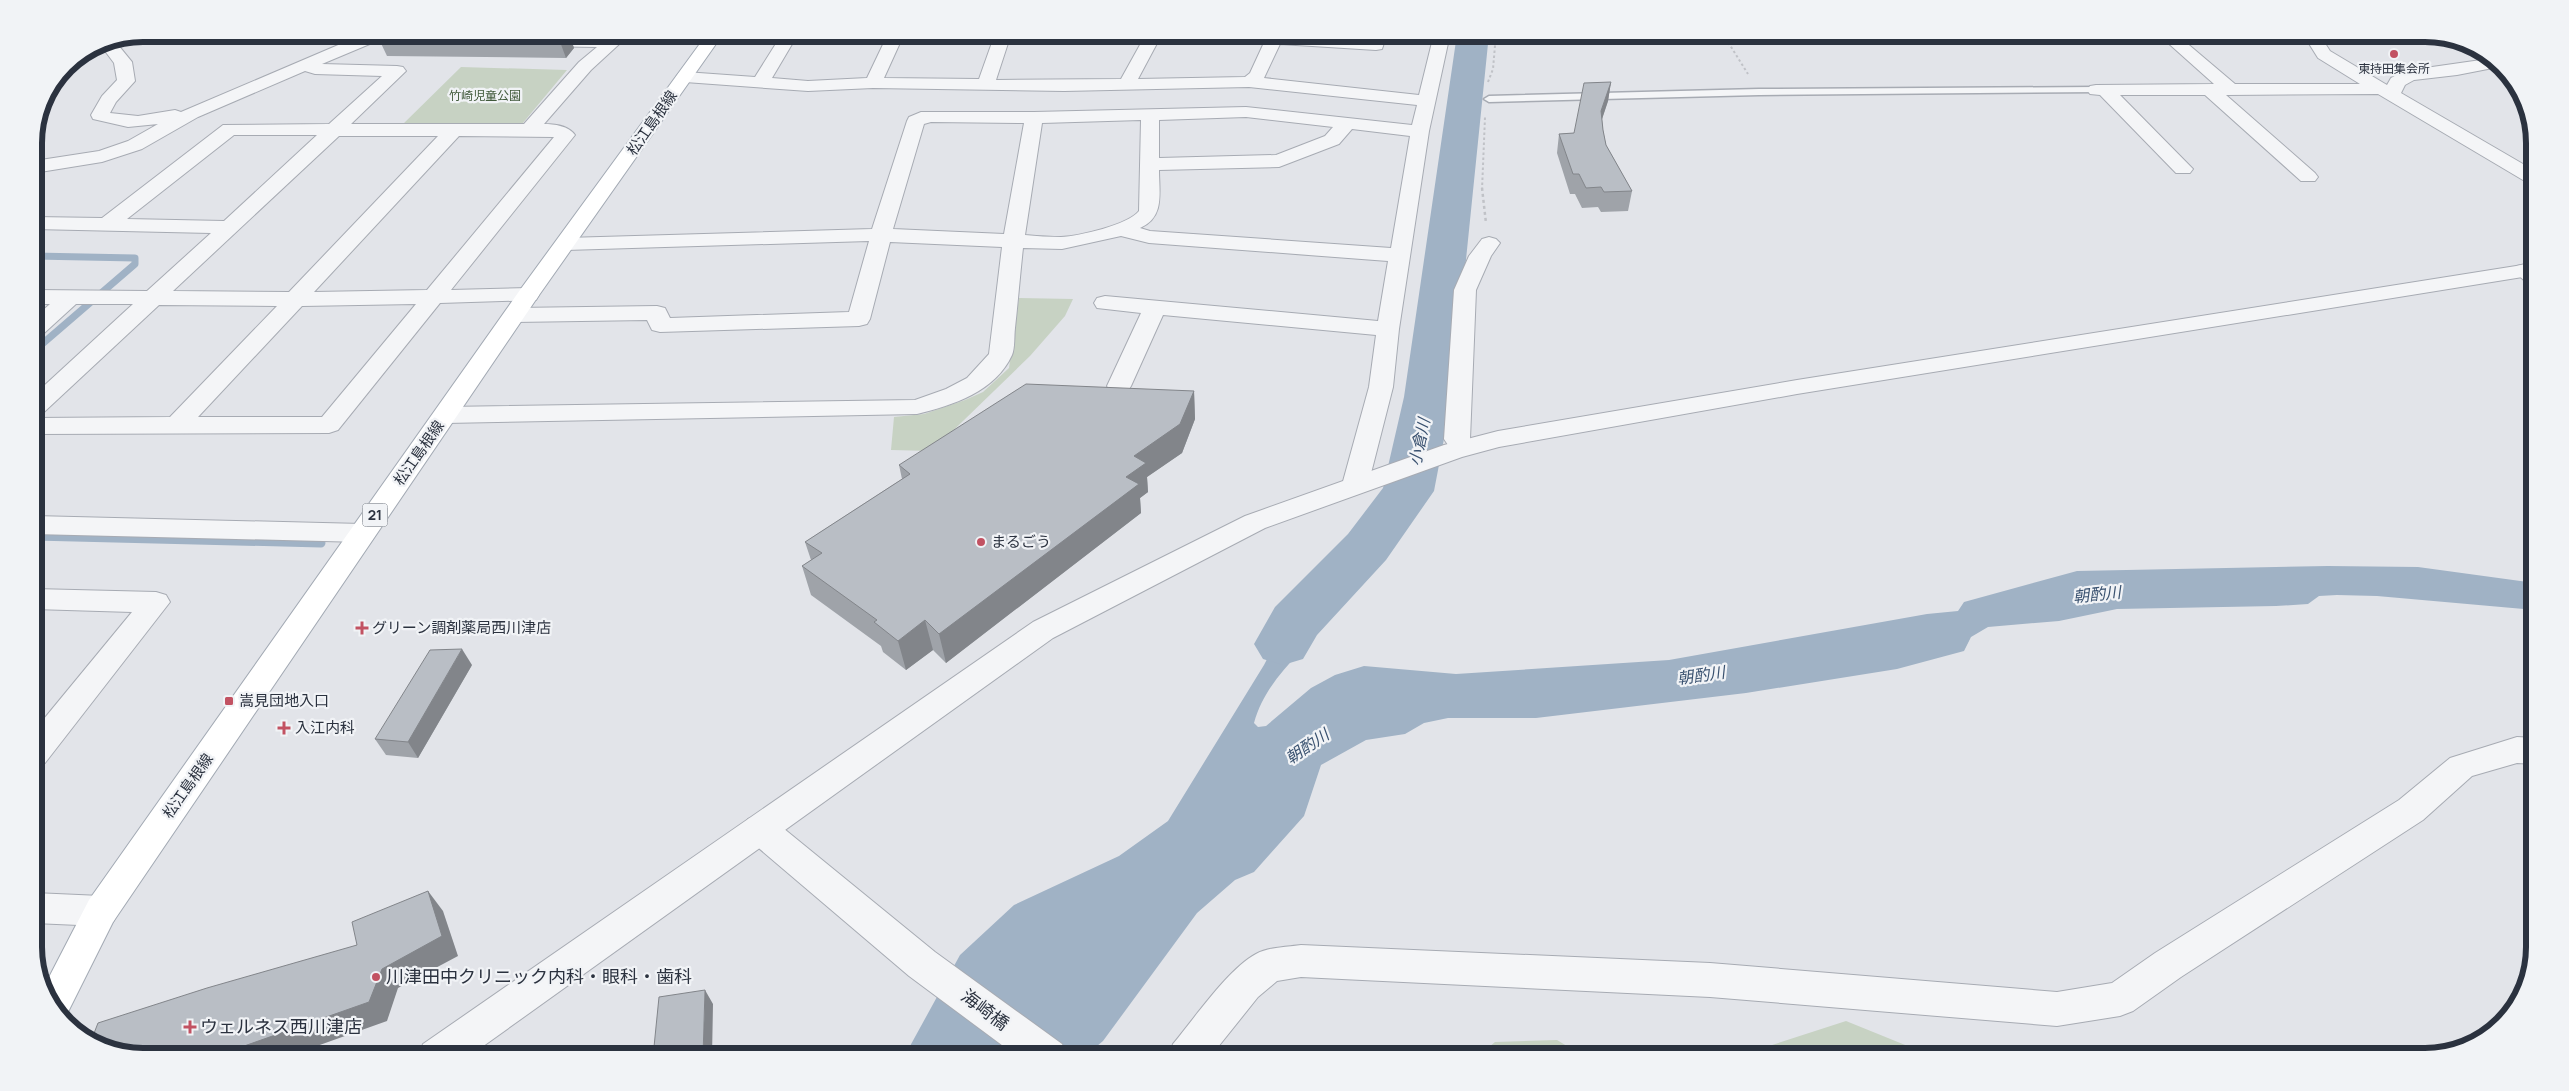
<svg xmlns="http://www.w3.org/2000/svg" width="2569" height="1091" viewBox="0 0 2569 1091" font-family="Manrope,'Noto Sans JP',sans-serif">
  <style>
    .green { fill: #c7d2c3 }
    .water { fill: #a0b2c5 }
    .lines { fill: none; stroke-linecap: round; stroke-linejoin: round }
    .stream-far1 { stroke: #a0b2c5; stroke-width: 7 }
    .stream { stroke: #a0b2c5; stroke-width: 9 }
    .river { fill: #a0b2c5; fill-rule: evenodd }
    .service-casing { stroke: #a7abb3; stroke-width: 3 }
    .minor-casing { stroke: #a7abb3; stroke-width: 2 }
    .tertiary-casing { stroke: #a7abb3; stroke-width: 2 }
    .primary-casing { stroke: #a2a9b3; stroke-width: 2 }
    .path-far1 { stroke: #c0c2c7; stroke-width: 2; stroke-dasharray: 2.5 2.5; stroke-linecap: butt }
    .path { stroke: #c0c2c7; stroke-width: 2.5; stroke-dasharray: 3 3; stroke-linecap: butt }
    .service { fill: #f4f5f7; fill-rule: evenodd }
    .minor { fill: #f4f5f7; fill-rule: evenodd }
    .tertiary { fill: #f4f5f7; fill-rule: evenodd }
    .primary { fill: #fff; fill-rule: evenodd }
    .wall { fill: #9fa3a9 }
    .shaded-wall { fill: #82858a }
    .building { fill: #b9bec5; stroke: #82858a }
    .poi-dot { fill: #c25262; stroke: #f1f3f6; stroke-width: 2 }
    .labels { text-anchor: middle; stroke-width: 4.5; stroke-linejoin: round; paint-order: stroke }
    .far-poi-label { font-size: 12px; fill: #2b323f; stroke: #f1f3f6 }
    .far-park-label { font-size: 12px; fill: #40593a; stroke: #f1f3f6 }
    .shield { fill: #f1f3f6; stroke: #666c76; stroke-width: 1 }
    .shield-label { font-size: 14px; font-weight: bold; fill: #2b323f }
    .street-label { font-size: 15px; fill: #2b323f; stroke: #f1f3f6 }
    .poi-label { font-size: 15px; fill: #2b323f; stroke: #f1f3f6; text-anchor: start }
    .water-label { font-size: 16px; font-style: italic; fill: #39516f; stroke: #f1f3f6 }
    .near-poi-label { font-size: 18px; fill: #2b323f; stroke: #f1f3f6; text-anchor: start }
    .near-street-label { font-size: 18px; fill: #2b323f; stroke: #f1f3f6 }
    .rim { fill: none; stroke: #2b323f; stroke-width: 6 }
  </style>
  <rect width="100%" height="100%" fill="#e2e4e9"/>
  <path class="green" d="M 461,67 L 567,70 L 522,124 L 402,125 Z
    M 1019,298 L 1073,299 L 1065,316 L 1030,356 L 932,451 L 891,450 L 894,417 L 924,414 L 965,400 L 983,392 L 1009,368 Z
    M 1846,1021 L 1920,1051 L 1926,1057 L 1674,1057 L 1712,1051 L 1766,1047 Z
    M 1557,1040 L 1585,1057 L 1477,1057 L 1495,1042 Z"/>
  <path class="water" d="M 2328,566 L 2418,567 L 2535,583 L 2535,610 L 2377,596 L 2337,595 L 2319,596 L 2308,604 L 2276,606 L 2117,609 L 2059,621 L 1988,627 L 1971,637 L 1964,651 L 1897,669 L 1746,693 L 1536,718 L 1448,718 L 1424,723 L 1405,734 L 1366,740 L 1321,765 L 1304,816 L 1254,872 L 1235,880 L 1197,913 L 1103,1041 L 1084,1057 L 904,1057 L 960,955 L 1014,905 L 1119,856 L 1168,821 L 1264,665 L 1280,634 L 1309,599 L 1345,578 L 1308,620 L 1298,638 L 1301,651 C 1280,673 1262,694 1254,723 L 1258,727 L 1266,726 L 1311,688 L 1335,675 L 1364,666 L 1456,674 L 1669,660 L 1927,614 L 1958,611 L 1964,602 L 2077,571 Z"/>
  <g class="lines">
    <path class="stream-far1" d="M 34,256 L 135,258 L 135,264 L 34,351"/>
    <path class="stream" d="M 34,536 L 321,543"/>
    <path class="river" d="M 1457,34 L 1489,34 L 1452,397 L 1434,491 L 1386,560 L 1317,635 L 1303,659 L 1283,665 L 1263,659 L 1254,644 L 1275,607 L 1348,534 L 1383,488 L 1404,397 Z"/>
    <defs>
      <path id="service" d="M 2096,87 L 2099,88 L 2099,92 L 1759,95 L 1489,102 L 1484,99 L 1489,96 L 1759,89 Z"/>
      <path id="minor" d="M 364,34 L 386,34 L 384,38 L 322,64 L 397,66 L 403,67 L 406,71 L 351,124 L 524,124 L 579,62 L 597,47 L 534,46 L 526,41 L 528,37 L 609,37 L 613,34 L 627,34 L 628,36 L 591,70 L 544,124 C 554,124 569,126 575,135 L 451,290 L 528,288 L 536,290 L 539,295 L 536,300 L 440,303 L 338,430 L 329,433 L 34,434 L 34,418 L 170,417 L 277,306 L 159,305 L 43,413 L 34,415 L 34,395 L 133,304 L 76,304 L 42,335 L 34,337 L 34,318 L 50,304 L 34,304 L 34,290 L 147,291 L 211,233 L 34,229 L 34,217 L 102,218 L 223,125 L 329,124 L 382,76 L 315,74 L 305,71 L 198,117 L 142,149 L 102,162 L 34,173 L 34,161 L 99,151 L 128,141 L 158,124 L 128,127 L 93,119 L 91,115 L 102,96 L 117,80 L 114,63 L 99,43 L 114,40 L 132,62 L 135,81 L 116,102 L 110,113 L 138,116 L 175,110 L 181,112 ZM 234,135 L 317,135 L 224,221 L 127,219 ZM 339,136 L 438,136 L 289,292 L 173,291 ZM 459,136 L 554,137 L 427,290 L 314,292 ZM 416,304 L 322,417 L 198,417 L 302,306 Z
        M 782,34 L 798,34 L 772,78 L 808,81 L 867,78 L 888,34 L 904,34 L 884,78 L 979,79 L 995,34 L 1011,34 L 996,80 L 1121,79 L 1146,34 L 1162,34 L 1138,79 L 1245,77 L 1250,73 L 1268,34 L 1369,40 L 1371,34 L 1387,34 L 1382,49 L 1376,50 L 1280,44 L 1264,78 L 1419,95 L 1434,34 L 1450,34 L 1429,131 L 1399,329 L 1393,387 L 1368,485 L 1364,491 L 1355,494 L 1346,491 L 1342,485 L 1369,387 L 1376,335 L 1163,315 L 1131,386 L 1128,391 L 1119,393 L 1110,391 L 1107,386 L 1141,313 L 1097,308 L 1094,303 L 1097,298 L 1105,296 L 1378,321 L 1388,261 L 1149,243 L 1121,236 L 1062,249 L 1023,248 C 1020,275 1018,301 1015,328 C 1014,336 1015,348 1012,355 C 995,392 953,405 917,414 L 446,423 L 437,420 L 434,415 L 437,410 L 446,407 L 915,400 L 946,389 L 967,378 L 989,354 L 1002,247 L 890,242 L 870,319 L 867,324 L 859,326 L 660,332 L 652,330 L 647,320 L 515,322 L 507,320 L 504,315 L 507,310 L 515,308 L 657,306 L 665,308 L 670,318 L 849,312 L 869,241 L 566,250 L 559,248 L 555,244 L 559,240 L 566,238 L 872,229 L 907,121 L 909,117 L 921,112 L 1034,112 L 1246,107 L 1412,125 L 1417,105 L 1249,87 L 1064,91 L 873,88 L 808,91 L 685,82 L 679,81 L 676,77 L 679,73 L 685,72 L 755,77 ZM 1246,117 L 1333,127 L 1325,136 L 1276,155 L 1159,158 L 1159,120 ZM 1141,120 L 1139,211 C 1128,225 1079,236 1061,237 C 1049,237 1037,236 1025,235 L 1042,123 ZM 931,122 L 1024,123 L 1004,234 L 893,229 L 924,124 ZM 1352,129 L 1410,136 L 1391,248 L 1150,231 L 1140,228 C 1165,217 1159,193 1159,170 L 1279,167 L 1339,144 Z
        M 2158,34 L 2176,34 L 2235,84 L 2360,84 L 2318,58 L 2303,34 L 2319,34 L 2330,51 L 2387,85 L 2391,78 L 2404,71 L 2488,59 L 2498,67 L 2457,75 L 2414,80 L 2405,85 L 2401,93 L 2535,171 L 2535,185 L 2528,183 L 2378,94 L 2226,95 L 2315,173 L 2318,177 L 2315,181 L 2301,181 L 2205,95 L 2120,95 L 2193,169 L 2190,173 L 2176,173 L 2100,95 L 2090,94 L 2087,90 L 2090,86 L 2096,85 L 2214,84 Z
        M 2444,37 L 2467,42 L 2482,54 L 2472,54 L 2445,43 Z
        M 1489,237 L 1496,239 L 1500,243 L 1491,256 L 1476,290 L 1470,439 L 1466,445 L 1457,447 L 1448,445 L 1444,439 L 1454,290 L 1469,256 L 1482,239 Z
        M 2525,264 L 2535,268 L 2535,285 L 2527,283 L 2514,271 L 2517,266 Z
        M 34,516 L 362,524 L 372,526 L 376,533 L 372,540 L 362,542 L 34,534 Z
        M 34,589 L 156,592 L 166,595 L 170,602 L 45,763 L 34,767 L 34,731 L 132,612 L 34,609 Z
        M 2517,737 L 2535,738 L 2535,764 L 2517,763 L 2472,776 L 2423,820 L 2181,977 L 2133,1011 L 2120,1016 L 2057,1026 L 1710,997 L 1301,977 L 1277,981 L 1258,997 L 1210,1057 L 1168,1057 L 1173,1044 C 1194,1019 1228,969 1256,954 C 1269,947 1286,947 1301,945 L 1710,963 L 2057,992 L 2112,983 L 2155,953 L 2399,800 L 2450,758 Z
        M 760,815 L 772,819 L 935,952 L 1062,1044 L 1067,1057 L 1018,1057 L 909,976 L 748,839 L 743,829 L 748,819 Z
        M 34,893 L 101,896 L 113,900 L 119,911 L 113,922 L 101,926 L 34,923 Z"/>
      <path id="tertiary" d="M 2535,263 L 2535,275 L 1797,394 L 1499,447 L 1462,457 L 1265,528 L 1053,638 L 468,1057 L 418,1057 L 423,1044 L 1033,622 L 1245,516 L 1444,445 L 1498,431 L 1797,380 Z"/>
      <path id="primary" d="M 707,34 L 723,34 L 537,298 L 113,922 L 64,1020 L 56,1014 L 45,985 L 89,900 L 520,290 Z"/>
    </defs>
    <use href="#service" class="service-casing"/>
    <use href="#minor" class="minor-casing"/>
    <use href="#tertiary" class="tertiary-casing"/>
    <use href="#primary" class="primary-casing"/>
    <path class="path-far1" d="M 1723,34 L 1748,74
      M 1488,82 L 1493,69 L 1496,34
      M 1482,190 L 1485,117"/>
    <path class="path" d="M 1482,188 L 1486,223"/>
    <use href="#service" class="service"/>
    <use href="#minor" class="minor"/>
    <use href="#tertiary" class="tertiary"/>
    <use href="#primary" class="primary"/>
  </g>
  <path class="wall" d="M 382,34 L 588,34 L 587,35 L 569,35 L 574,48 L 566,58 L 387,56 L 378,37 Z
    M 1611,82 L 1608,101 L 1602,119 L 1603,130 L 1606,145 L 1632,191 L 1628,211 L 1601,212 L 1598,207 L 1582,208 L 1575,194 L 1570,194 L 1557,153 L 1559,134 L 1574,133 Z
    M 1194,391 L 1195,419 L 1182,453 L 1147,477 L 1148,492 L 1140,498 L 1141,513 L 946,663 L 933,650 L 906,670 L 883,652 L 881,646 L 811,595 L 802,566 L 811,560 L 805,542 L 902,479 L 899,465 Z
    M 472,665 L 418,758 L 386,755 L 375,739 Z"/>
  <path class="shaded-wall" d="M 564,34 L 569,34 L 574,48 L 566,58 L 559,39 Z
    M 1611,82 L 1608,101 L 1598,131 L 1601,111 Z
    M 1194,391 L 1195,419 L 1182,453 L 1147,477 L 1148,492 L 1140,498 L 1141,513 L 946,663 L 939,634 L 1134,456 Z
    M 925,620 L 933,650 L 906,670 L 898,641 Z
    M 462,649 L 472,665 L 418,758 L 408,742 Z
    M 428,891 L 443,911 L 458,956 L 398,988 L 387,1021 L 286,1057 L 213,1057 L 382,969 Z
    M 705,990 L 713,1004 L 712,1057 L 703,1057 Z"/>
  <path class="building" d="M 382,34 L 564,34 L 559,39 L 378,37 Z
    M 1611,82 L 1601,111 L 1603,130 L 1606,145 L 1632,191 L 1604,192 L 1601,187 L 1586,188 L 1579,174 L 1573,174 L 1559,134 L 1574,133 L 1584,83 Z
    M 1026,384 L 1194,391 L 1180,424 L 1134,456 L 1146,463 L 1126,477 L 1139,484 L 939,634 L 925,620 L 898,641 L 874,622 L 877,620 L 802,566 L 822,553 L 805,542 L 910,474 L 899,465 Z
    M 462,649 L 408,742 L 375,739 L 430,650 Z
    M 428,891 L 442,936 L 382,969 L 369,1002 L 213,1057 L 143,1057 L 102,1049 L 91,1041 L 98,1023 L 207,988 L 357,945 L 352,922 Z
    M 705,990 L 703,1057 L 653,1057 L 659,997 Z"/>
  <g class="poi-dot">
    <circle cx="2394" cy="54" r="5"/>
    <circle cx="981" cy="542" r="5"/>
    <path d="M359.5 620.5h5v5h5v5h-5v5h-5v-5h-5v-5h5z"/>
    <rect x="224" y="696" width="10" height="10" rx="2.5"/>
    <path d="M281.5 720.5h5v5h5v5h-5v5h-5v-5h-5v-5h5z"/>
    <circle cx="376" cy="977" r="5"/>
    <path d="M187.5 1019.5h5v5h5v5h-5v5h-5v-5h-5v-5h5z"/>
  </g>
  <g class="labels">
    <g class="far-poi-label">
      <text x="2394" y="73">東持田集会所</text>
    </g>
    <g class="far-park-label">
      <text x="485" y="100">竹崎児童公園</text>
    </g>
    <rect class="shield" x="362.5" y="503.5" width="25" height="23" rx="4"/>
    <g class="shield-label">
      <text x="375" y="520">21</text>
    </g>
    <g class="street-label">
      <text transform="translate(652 123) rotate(-55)" y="5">松江島根線</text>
      <text transform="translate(419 453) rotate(-55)" y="5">松江島根線</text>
      <text transform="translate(188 786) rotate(-55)" y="5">松江島根線</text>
    </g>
    <g class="poi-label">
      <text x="991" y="547">まるごう</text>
      <text x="372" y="633">グリーン調剤薬局西川津店</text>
      <text x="239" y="706">嵩見団地入口</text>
      <text x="295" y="733">入江内科</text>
    </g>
    <g class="water-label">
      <text transform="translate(1419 442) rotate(-78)" y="6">小倉川</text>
      <text transform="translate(2097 594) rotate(-6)" y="6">朝酌川</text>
      <text transform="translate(1701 675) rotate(-8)" y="6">朝酌川</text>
      <text transform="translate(1307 746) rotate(-34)" y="6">朝酌川</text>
    </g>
    <g class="near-poi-label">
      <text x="386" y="983">川津田中クリニック内科・眼科・歯科</text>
      <text x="200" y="1033">ウェルネス西川津店</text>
    </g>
    <g class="near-street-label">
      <text transform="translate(985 1010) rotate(37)" y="6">海崎橋</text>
    </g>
  </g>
  <path d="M0 0H2569V1091H0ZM143 42H2425A101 101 0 0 1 2526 143V947A101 101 0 0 1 2425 1048H143A101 101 0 0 1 42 947V143A101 101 0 0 1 143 42Z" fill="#f1f3f6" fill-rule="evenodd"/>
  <path class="rim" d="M143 42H2425A101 101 0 0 1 2526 143V947A101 101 0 0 1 2425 1048H143A101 101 0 0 1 42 947V143A101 101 0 0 1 143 42Z"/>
</svg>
